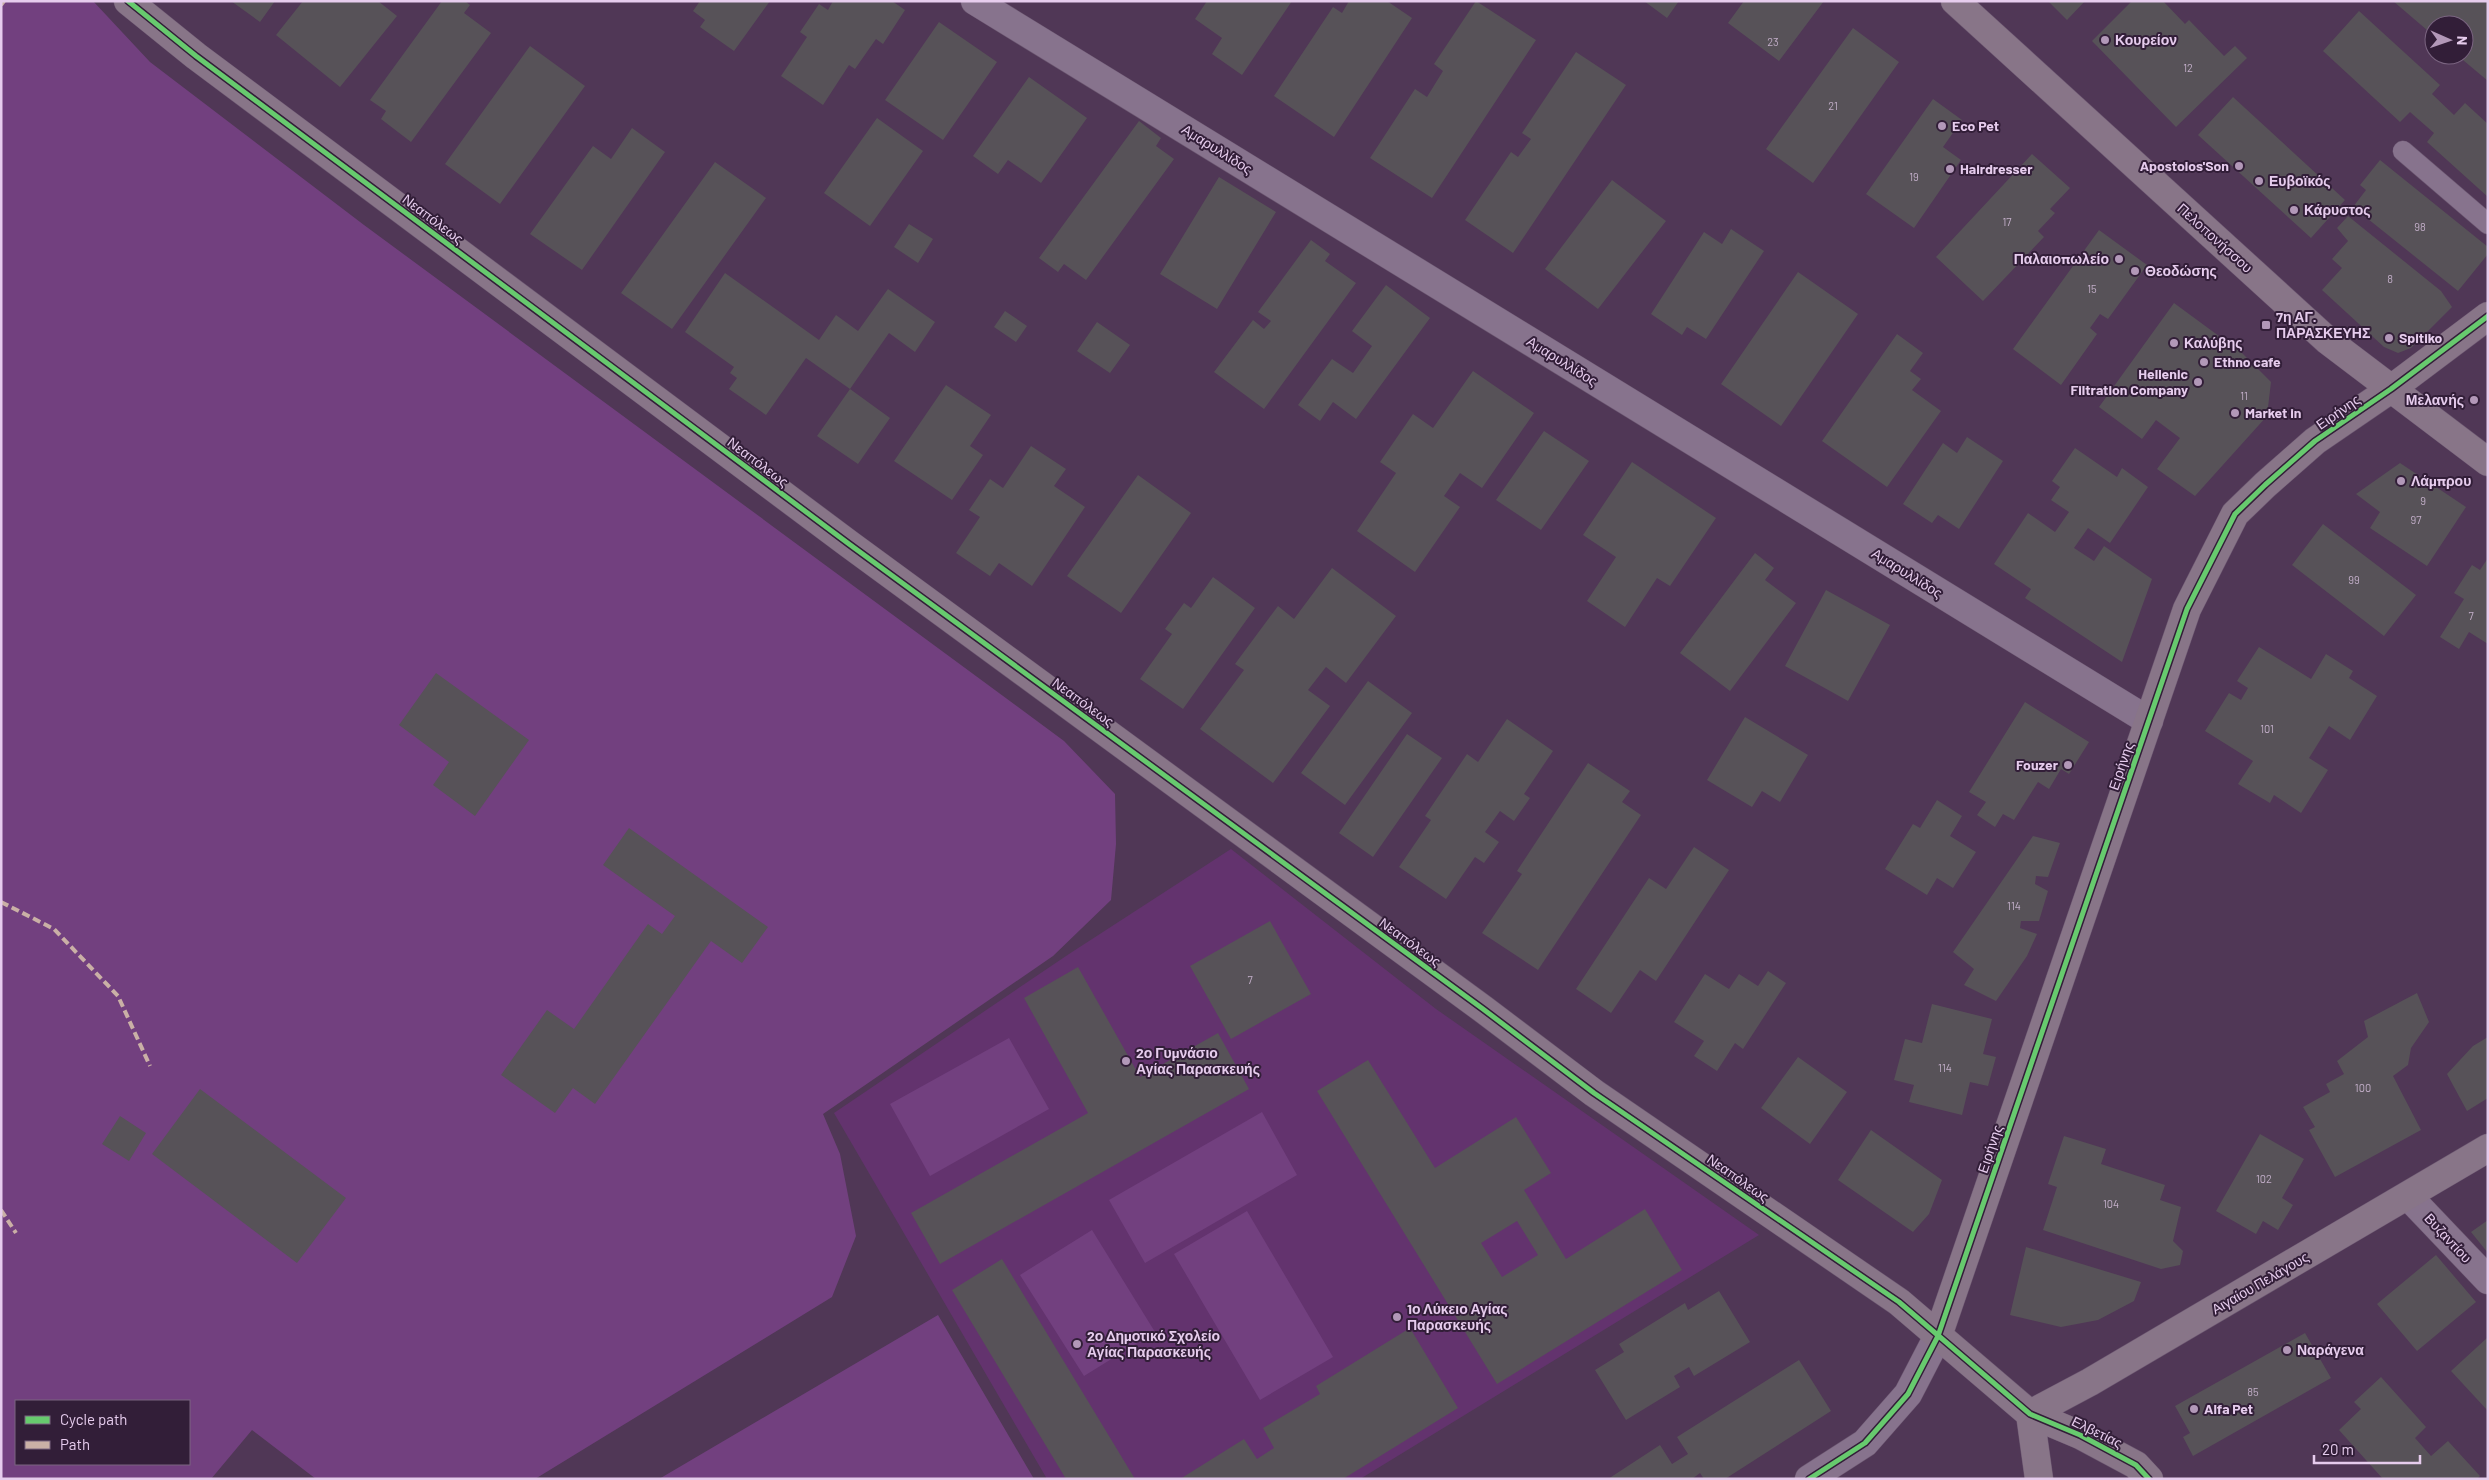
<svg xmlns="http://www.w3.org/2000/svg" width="2489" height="1480" viewBox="0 0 2489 1480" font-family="Barlow,sans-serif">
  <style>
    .built { fill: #63336e }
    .green { fill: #72407f; fill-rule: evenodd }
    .building { fill: #575258; fill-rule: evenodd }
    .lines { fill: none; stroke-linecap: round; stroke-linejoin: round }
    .lane-casing { stroke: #6a556f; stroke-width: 21 }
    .street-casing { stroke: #6a556f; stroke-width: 29 }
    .secondary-casing { stroke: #6a556f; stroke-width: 29 }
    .lane { stroke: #87738d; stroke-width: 20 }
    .street { stroke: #87738d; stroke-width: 28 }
    .secondary { stroke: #887588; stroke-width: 28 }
    .quiet { stroke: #cab0a6; stroke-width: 4; stroke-dasharray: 8 4; stroke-linecap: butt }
    .cycleway-casing { stroke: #321e38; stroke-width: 8 }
    .cycleway { stroke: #67ca6e; stroke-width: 5 }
    .poi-dot { fill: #b298b8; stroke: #321e38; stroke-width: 2 }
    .labels { text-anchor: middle; stroke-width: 4; stroke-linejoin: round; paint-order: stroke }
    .number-label { font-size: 11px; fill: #c2aec8 }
    .poi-label { font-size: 14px; font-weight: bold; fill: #e6cced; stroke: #321e38; text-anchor: start }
    .street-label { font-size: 14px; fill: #e6cced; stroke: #321e38 }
  </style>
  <rect width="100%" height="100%" fill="#503756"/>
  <path class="built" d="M 1231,849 L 1436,1009 L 1759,1235 L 1360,1479 L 1047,1479 L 834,1113 L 1069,954 Z"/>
  <path class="green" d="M 1,1 L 93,1 L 150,62 L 364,225 L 1064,741 L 1115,794 L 1116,844 L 1111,900 L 1053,956 L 823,1114 L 840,1154 L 856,1236 L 832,1297 L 535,1479 L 316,1479 L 252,1430 L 211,1479 L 1,1479 ZM 16,1401 L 189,1401 L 189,1464 L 16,1464 Z
    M 1009,1038 L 1049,1109 L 930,1176 L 890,1104 Z
    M 1262,1112 L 1297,1175 L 1145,1263 L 1109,1200 Z
    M 1247,1211 L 1333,1357 L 1260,1400 L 1174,1254 Z
    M 1092,1230 L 1155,1332 L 1084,1376 L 1020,1275 Z
    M 938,1315 L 1034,1479 L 659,1479 Z"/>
  <path class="building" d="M 231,1 L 275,1 L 260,22 Z
    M 303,1 L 378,1 L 397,16 L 340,87 L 276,35 Z
    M 442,1 L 465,1 L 470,5 L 464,13 L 491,33 L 411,142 L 381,119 L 386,111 L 370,100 Z
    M 700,1 L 770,1 L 734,51 L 700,27 L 705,20 L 693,11 Z
    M 833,1 L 892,1 L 905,10 L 883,44 L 876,39 L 855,69 L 849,65 L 823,105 L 781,76 L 807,37 L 800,32 L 819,4 L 828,10 Z
    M 1207,1 L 1292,1 L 1242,75 L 1212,54 L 1222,38 L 1195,19 Z
    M 1349,1 L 1387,1 L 1412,18 L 1334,137 L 1274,96 L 1333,7 L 1342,13 Z
    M 1476,1 L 1536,40 L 1432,198 L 1370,158 L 1415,89 L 1427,97 L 1443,71 L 1434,64 Z
    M 1644,1 L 1679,1 L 1667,18 Z
    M 1744,1 L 1824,1 L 1779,61 L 1728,23 Z
    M 2048,1 L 2085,1 L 2067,20 Z
    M 2132,1 L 2163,1 L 2185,24 L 2189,20 L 2224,56 L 2235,46 L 2247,58 L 2176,127 L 2092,41 Z
    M 2393,1 L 2488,1 L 2488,81 L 2457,55 L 2464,55 L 2464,25 L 2434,25 L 2434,36 Z
    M 2359,11 L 2440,85 L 2432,94 L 2454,115 L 2465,103 L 2488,124 L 2488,197 L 2427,142 L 2434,133 L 2410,112 L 2400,122 L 2323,51 Z
    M 939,22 L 997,62 L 943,140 L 885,100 Z
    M 1853,28 L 1899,62 L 1813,183 L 1766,149 Z
    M 530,46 L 585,86 L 500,204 L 445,164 Z
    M 1576,52 L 1626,85 L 1513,253 L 1465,220 L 1511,152 L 1518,157 L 1531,139 L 1522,133 Z
    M 1029,77 L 1087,118 L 1041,183 L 1008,160 L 998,174 L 973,156 Z
    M 2233,97 L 2345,200 L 2311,238 L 2198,135 Z
    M 1933,99 L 1962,120 L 1943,147 L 1961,160 L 1914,228 L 1866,194 Z
    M 877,118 L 923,151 L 870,226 L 824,193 Z
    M 1139,121 L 1161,138 L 1156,146 L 1174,159 L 1086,280 L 1064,264 L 1058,272 L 1039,258 Z
    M 632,128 L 665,152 L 582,270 L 530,234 L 593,146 L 611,159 Z
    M 2032,154 L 2070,188 L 2050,209 L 2055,213 L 2038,231 L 2044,237 L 1983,301 L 1936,257 Z
    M 2380,160 L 2488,247 L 2488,254 L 2458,291 L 2353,207 L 2366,190 L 2360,185 Z
    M 715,162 L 766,198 L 672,329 L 621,293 Z
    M 1219,177 L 1276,212 L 1217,309 L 1160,274 Z
    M 1612,180 L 1666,221 L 1598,309 L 1545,269 Z
    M 2348,216 L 2441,291 L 2452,307 L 2411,348 L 2398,353 L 2384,347 L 2322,290 L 2342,268 L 2332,259 L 2348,241 L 2337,228 Z
    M 909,224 L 933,239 L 918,263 L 894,247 Z
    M 1731,229 L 1764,251 L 1706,339 L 1687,327 L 1682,335 L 1651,314 L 1704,232 L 1722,244 Z
    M 2099,230 L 2147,265 L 2108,319 L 2100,314 L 2090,328 L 2097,334 L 2061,385 L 2013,349 Z
    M 1311,240 L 1330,254 L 1325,261 L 1356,283 L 1264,409 L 1214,372 L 1253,320 L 1264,329 L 1271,321 L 1258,312 Z
    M 1798,272 L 1858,314 L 1781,426 L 1721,384 Z
    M 725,273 L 819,340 L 836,315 L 858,331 L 888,289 L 935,322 L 915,352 L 889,333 L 850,389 L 806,358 L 766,415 L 729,389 L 737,378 L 730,373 L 734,367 L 685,332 Z
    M 1386,285 L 1430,318 L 1356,419 L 1333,402 L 1320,421 L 1298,405 L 1332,359 L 1353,373 L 1372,346 L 1352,331 Z
    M 2174,303 L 2242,353 L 2271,382 L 2267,416 L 2195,496 L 2157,469 L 2180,438 L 2156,420 L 2142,439 L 2099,407 Z
    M 1005,311 L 1027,326 L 1016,342 L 994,327 Z
    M 1097,322 L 1130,345 L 1110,373 L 1077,351 Z
    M 1897,334 L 1923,353 L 1910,371 L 1921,379 L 1912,390 L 1941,411 L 1887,487 L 1822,441 Z
    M 1473,371 L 1534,413 L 1482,488 L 1460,473 L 1444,496 L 1460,507 L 1415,572 L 1357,531 L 1396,473 L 1380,462 L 1413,414 L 1433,428 Z
    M 946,385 L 991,415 L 970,446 L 983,455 L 952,500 L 894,461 Z
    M 850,389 L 890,418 L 858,464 L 817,436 Z
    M 1544,431 L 1589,461 L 1541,530 L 1496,500 Z
    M 1967,437 L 2003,461 L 1959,529 L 1938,515 L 1932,523 L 1903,504 L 1943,443 L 1957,453 Z
    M 1031,446 L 1066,469 L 1054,486 L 1085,507 L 1032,586 L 999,563 L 990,576 L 956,553 L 980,517 L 969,510 L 990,479 L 1003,488 Z
    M 2075,448 L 2117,477 L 2122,468 L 2148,487 L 2110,543 L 2088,528 L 2074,548 L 2094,561 L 2104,546 L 2152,579 L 2122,662 L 2025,598 L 2031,589 L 1994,564 L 2028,513 L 2055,532 L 2069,512 L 2051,500 L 2060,487 L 2052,481 Z
    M 1632,462 L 1716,518 L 1670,586 L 1657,578 L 1625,627 L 1587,601 L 1616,557 L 1583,535 Z
    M 2400,463 L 2466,507 L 2427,566 L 2370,528 L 2380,512 L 2356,494 Z
    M 1138,475 L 1191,513 L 1121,613 L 1067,576 Z
    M 2323,524 L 2416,595 L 2384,636 L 2292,565 Z
    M 1755,553 L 1774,568 L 1765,580 L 1796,603 L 1730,691 L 1680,653 Z
    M 2488,558 L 2488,644 L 2469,632 L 2459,649 L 2440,637 L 2464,599 L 2454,593 L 2472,565 L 2480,570 Z
    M 1332,568 L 1396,616 L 1346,683 L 1326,667 L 1308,690 L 1330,706 L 1273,783 L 1200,729 L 1244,670 L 1235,664 L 1278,606 L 1294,619 Z
    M 1213,577 L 1255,608 L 1183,709 L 1140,679 L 1172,634 L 1165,629 L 1184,603 L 1191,608 Z
    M 1826,590 L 1890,625 L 1848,701 L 1785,666 Z
    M 2259,647 L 2311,679 L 2326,654 L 2353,671 L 2349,678 L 2377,696 L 2350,740 L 2329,726 L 2309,758 L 2328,770 L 2301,813 L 2274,795 L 2270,803 L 2238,784 L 2253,761 L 2205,731 L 2229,693 L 2241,700 L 2248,688 L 2237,681 Z
    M 436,673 L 529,740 L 475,816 L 433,785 L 449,762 L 399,725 Z
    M 1368,681 L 1412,713 L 1345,805 L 1301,773 Z
    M 2025,702 L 2089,742 L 2069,774 L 2061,769 L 2049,789 L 2038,782 L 2014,820 L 2003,814 L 1995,827 L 1977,815 L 1986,802 L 1969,792 Z
    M 1745,717 L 1808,755 L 1780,802 L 1762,791 L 1752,807 L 1707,780 Z
    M 1507,719 L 1553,751 L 1524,794 L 1530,798 L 1514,821 L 1500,811 L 1485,832 L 1499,842 L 1484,863 L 1475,857 L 1446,899 L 1399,867 L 1431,820 L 1425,816 L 1467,754 L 1478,762 Z
    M 1407,734 L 1442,758 L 1373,857 L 1339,833 Z
    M 1588,763 L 1630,791 L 1622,802 L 1641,815 L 1538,970 L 1482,933 L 1522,874 L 1517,871 Z
    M 1937,800 L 1962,816 L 1950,836 L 1976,852 L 1953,888 L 1937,878 L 1927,895 L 1885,869 L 1913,824 L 1920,828 Z
    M 629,828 L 768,927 L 742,963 L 711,941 L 595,1104 L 573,1088 L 555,1113 L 501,1075 L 547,1010 L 574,1029 L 648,924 L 662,934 L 675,916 L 603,865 Z
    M 2033,836 L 2060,843 L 2048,877 L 2036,876 L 2035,884 L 2048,891 L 2039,921 L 2021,921 L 2020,928 L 2037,934 L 2027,956 L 1996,1001 L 1964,985 L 1974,969 L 1953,952 Z
    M 1694,847 L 1729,870 L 1656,981 L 1640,970 L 1611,1013 L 1576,989 L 1649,878 L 1666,889 Z
    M 1270,921 L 1311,994 L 1231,1039 L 1190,966 Z
    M 1078,967 L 1140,1077 L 1218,1033 L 1249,1089 L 940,1264 L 911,1213 L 1088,1113 L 1024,998 Z
    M 1768,971 L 1786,983 L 1743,1049 L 1735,1043 L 1717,1071 L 1694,1056 L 1704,1041 L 1674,1022 L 1705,974 L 1729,989 L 1739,974 L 1758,986 Z
    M 2417,993 L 2429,1022 L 2411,1048 L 2408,1065 L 2393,1076 L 2421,1130 L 2335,1177 L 2309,1130 L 2315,1127 L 2303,1107 L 2330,1092 L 2326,1084 L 2344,1074 L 2337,1061 L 2368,1037 L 2364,1021 Z
    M 1932,1004 L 1992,1019 L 1983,1054 L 1996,1057 L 1988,1086 L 1970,1082 L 1962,1115 L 1909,1102 L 1914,1085 L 1894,1080 L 1905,1039 L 1922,1043 Z
    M 2488,1037 L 2488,1098 L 2467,1111 L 2447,1074 L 2473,1046 Z
    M 1798,1057 L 1847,1092 L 1810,1144 L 1761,1108 Z
    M 1368,1060 L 1435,1168 L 1516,1117 L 1551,1173 L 1524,1190 L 1566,1259 L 1645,1209 L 1682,1270 L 1497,1384 L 1317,1091 ZM 1517,1221 L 1538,1255 L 1502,1277 L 1481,1243 Z
    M 200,1089 L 346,1198 L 297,1263 L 152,1154 Z
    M 120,1116 L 146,1133 L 129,1161 L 102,1144 Z
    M 1871,1130 L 1942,1180 L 1929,1214 L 1913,1232 L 1838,1180 Z
    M 2260,1134 L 2304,1159 L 2282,1198 L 2293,1205 L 2278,1230 L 2263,1221 L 2256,1234 L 2216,1211 Z
    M 2064,1136 L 2106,1149 L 2101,1164 L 2165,1185 L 2160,1200 L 2181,1207 L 2173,1241 L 2183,1251 L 2180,1265 L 2161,1269 L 2043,1230 L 2057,1187 L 2048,1184 Z
    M 2488,1220 L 2488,1253 L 2471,1232 Z
    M 2026,1247 L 2141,1282 L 2134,1301 L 2098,1320 L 2061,1327 L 2010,1315 Z
    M 2436,1255 L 2476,1302 L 2417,1351 L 2377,1304 Z
    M 1002,1259 L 1135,1479 L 1066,1479 L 952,1290 Z
    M 1719,1291 L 1750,1342 L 1694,1376 L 1689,1367 L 1674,1376 L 1680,1387 L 1626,1420 L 1595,1370 L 1624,1352 L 1619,1344 L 1685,1303 L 1688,1310 Z
    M 1410,1328 L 1458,1408 L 1343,1479 L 1180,1479 L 1244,1439 L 1257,1459 L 1274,1448 L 1263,1428 L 1320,1394 L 1316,1386 Z
    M 2305,1333 L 2331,1378 L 2193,1456 L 2183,1437 L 2190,1433 L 2175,1406 Z
    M 2488,1337 L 2488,1411 L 2451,1371 Z
    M 1799,1360 L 1831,1411 L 1725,1479 L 1704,1479 L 1700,1473 L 1692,1479 L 1608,1479 L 1660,1445 L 1672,1464 L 1688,1454 L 1677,1437 Z
    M 2381,1377 L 2426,1427 L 2415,1438 L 2431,1456 L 2448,1441 L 2480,1476 L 2477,1479 L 2383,1479 L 2339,1430 L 2361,1409 L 2354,1402 Z"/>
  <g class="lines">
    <defs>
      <path id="lane" d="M 2403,151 L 2488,224"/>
      <path id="street" d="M 975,1 L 2149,721
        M 2408,1196 L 2488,1280
        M 1809,1479 L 1865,1443 L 1908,1394 L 1938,1336"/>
      <path id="secondary" d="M 128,1 L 196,56 L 849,544 L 1483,1009 L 1594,1093 L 1899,1302 L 2030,1414 L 2080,1435 L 2136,1465 L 2149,1479
        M 1955,1 L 2327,340 L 2488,462
        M 1938,1336 L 2187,609 L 2235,514 L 2265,485 L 2315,441 L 2391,389 L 2488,316
        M 2030,1414 L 2090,1382 L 2488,1148
        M 2030,1414 L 2039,1479"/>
    </defs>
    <use href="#lane" class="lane-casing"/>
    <use href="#street" class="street-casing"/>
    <use href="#secondary" class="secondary-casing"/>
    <use href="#lane" class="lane"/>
    <use href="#street" class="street"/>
    <use href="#secondary" class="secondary"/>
    <path class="quiet" d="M 1,5 L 4,1
      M 1,902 L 54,929 L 118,996 L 150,1066
      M 1,1210 L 16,1233"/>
    <defs>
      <path id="cycleway" d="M 128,1 L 196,56 L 849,544 L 1483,1009 L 1594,1093 L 1899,1302 L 2030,1414 L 2080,1435 L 2136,1465 L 2149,1479
        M 1809,1479 L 1865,1443 L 1908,1394 L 1938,1336 L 2187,609 L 2235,514 L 2265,485 L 2315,441 L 2391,389 L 2488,316"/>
    </defs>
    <use href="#cycleway" class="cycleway-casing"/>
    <use href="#cycleway" class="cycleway"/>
  </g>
  <g class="poi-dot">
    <circle cx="2105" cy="40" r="5"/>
    <circle cx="1942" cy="126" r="5"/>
    <circle cx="2239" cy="166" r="5"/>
    <circle cx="1950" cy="169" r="5"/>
    <circle cx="2259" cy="181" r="5"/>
    <circle cx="2294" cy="210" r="5"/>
    <circle cx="2119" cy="259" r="5"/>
    <circle cx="2135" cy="271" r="5"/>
    <rect x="2261" y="320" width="10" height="10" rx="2.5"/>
    <circle cx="2389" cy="338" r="5"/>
    <circle cx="2174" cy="343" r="5"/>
    <circle cx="2204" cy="362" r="5"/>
    <circle cx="2198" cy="382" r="5"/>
    <circle cx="2474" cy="400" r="5"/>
    <circle cx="2235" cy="413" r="5"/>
    <circle cx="2401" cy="481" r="5"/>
    <circle cx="2068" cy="765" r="5"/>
    <circle cx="1126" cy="1061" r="5"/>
    <circle cx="1397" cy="1317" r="5"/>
    <circle cx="1077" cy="1344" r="5"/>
    <circle cx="2287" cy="1350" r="5"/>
    <circle cx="2194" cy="1409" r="5"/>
  </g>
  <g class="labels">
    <g class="number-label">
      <text x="1773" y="46">23</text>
      <text x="2188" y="72">12</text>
      <text x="1833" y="110">21</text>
      <text x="1914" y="181">19</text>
      <text x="2007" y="226">17</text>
      <text x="2420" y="231">98</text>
      <text x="2390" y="283">8</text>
      <text x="2092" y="293">15</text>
      <text x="2244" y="400">11</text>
      <text x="2423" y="505">9</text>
      <text x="2416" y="524">97</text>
      <text x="2354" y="584">99</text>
      <text x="2471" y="620">7</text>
      <text x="2267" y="733">101</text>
      <text x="2014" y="910">114</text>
      <text x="1250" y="984">7</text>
      <text x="1945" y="1072">114</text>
      <text x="2363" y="1092">100</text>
      <text x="2264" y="1183">102</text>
      <text x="2111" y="1208">104</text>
      <text x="2253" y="1396">85</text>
    </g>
    <g class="poi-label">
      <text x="2115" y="45">Κουρείον</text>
      <text x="1952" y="131">Eco Pet</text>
      <text x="2229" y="171" text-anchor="end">Apostolos'Son</text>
      <text x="1960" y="174">Hairdresser</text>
      <text x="2269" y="186">Ευβοϊκός</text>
      <text x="2304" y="215">Κάρυστος</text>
      <text x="2109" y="264" text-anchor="end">Παλαιοπωλείο</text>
      <text x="2145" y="276">Θεοδώσης</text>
      <text x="2276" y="322">7η ΑΓ.<tspan x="2276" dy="16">ΠΑΡΑΣΚΕΥΗΣ</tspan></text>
      <text x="2399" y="343">Spitiko</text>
      <text x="2184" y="348">Καλύβης</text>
      <text x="2214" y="367">Ethno cafe</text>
      <text x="2188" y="379" text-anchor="end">Hellenic<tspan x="2188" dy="16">Filtration Company</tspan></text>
      <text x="2464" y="405" text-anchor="end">Μελανής</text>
      <text x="2245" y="418">Market in</text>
      <text x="2411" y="486">Λάμπρου</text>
      <text x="2058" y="770" text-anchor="end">Fouzer</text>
      <text x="1136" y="1058">2ο Γυμνάσιο<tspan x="1136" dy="16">Αγίας Παρασκευής</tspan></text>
      <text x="1407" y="1314">1ο Λύκειο Αγίας<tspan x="1407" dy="16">Παρασκευής</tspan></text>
      <text x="1087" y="1341">2ο Δημοτικό Σχολείο<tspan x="1087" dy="16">Αγίας Παρασκευής</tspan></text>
      <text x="2297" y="1355">Ναράγενα</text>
      <text x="2204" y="1414">Alfa Pet</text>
    </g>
    <g class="street-label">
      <text transform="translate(1217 149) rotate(32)" y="5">Αμαρυλλίδος</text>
      <text transform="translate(433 219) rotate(37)" y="5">Νεαπόλεως</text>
      <text transform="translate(2215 238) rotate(42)" y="5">Πελοπονήσσου</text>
      <text transform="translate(1562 361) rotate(32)" y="5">Αμαρυλλίδος</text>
      <text transform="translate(2338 412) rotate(-35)" y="5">Ειρήνης</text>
      <text transform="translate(758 462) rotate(37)" y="5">Νεαπόλεως</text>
      <text transform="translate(1907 573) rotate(32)" y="5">Αμαρυλλίδος</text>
      <text transform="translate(1083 702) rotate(36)" y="5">Νεαπόλεως</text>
      <text transform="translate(2121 766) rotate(-71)" y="5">Ειρήνης</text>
      <text transform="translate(1410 942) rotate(36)" y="5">Νεαπόλεως</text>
      <text transform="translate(1990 1149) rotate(-71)" y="5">Ειρήνης</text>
      <text transform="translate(1738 1178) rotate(35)" y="5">Νεαπόλεως</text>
      <text transform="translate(2448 1238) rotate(47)" y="5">Βυζαντίου</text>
      <text transform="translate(2260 1283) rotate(-30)" y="5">Αιγαίου Πελάγους</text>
      <text transform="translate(2097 1432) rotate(26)" y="5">Ελβετίας</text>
    </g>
  </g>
  <rect width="2489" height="1480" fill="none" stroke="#e6cced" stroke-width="5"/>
  <rect x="15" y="1400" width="175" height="65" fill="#321e38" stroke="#7a6480"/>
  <rect x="25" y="1416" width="25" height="8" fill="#67ca6e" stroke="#7a6480"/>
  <text x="60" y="1425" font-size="15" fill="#e6cced">Cycle path</text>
  <rect x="25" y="1441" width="25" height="8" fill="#cab0a6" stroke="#7a6480"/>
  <text x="60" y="1450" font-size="15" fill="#e6cced">Path</text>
  <g transform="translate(2449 40) rotate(92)"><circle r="24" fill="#321e38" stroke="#7a6480"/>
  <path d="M0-4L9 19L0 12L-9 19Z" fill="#b298b8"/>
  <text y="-8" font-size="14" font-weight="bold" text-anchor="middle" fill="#e6cced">N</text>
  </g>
  <path d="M2314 1455v8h106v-8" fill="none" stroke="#e6cced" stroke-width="2.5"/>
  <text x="2322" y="1455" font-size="15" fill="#e6cced" stroke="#321e38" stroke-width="4" paint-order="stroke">20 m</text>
</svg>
